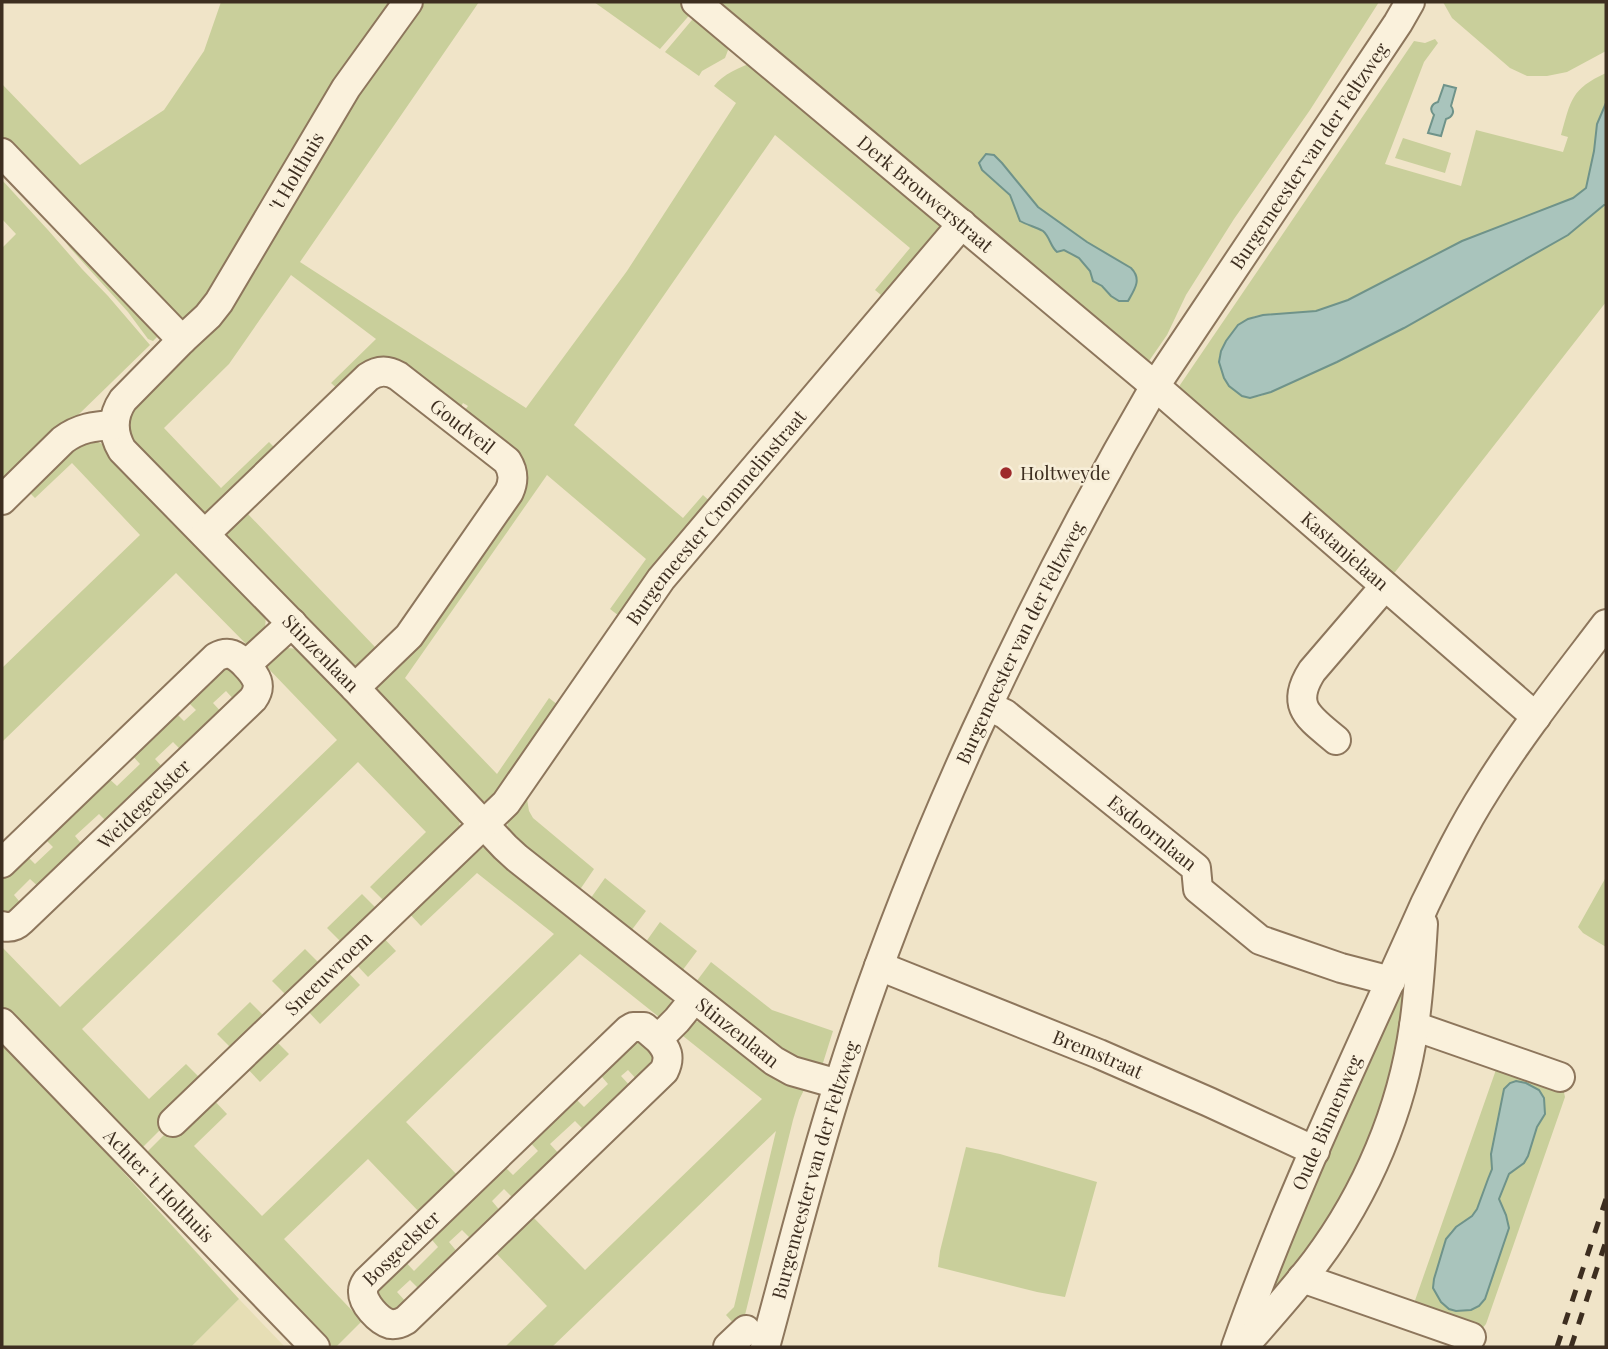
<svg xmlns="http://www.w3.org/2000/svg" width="1608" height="1349" viewBox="0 0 1608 1349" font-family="'Playfair Display',serif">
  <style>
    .farmland { fill: #e6deb5 }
    .green { fill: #c9cf9b; fill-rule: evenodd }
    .water { fill: #a9c4bc; stroke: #6f938a; stroke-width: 2 }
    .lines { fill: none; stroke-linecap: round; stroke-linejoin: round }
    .minor-casing { stroke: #8d765c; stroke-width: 32 }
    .minor { stroke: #faf1dc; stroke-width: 28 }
    .rail { stroke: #3d2e20; stroke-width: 5; stroke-dasharray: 12 12; stroke-linecap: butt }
    .poi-dot { fill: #9e2a2b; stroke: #f7eed8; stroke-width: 2.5 }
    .labels { text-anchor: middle; stroke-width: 5; stroke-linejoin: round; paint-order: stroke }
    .street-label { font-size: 19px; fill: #3d2e20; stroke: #f7eed8 }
    .poi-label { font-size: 19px; fill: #3d2e20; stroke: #f7eed8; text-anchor: start }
  </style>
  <rect width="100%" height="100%" fill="#f0e4c8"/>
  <path class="farmland" d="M 239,1299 L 285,1347 L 191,1347 Z"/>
  <path class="green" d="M 221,2 L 399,2 L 254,230 L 192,317 L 183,319 L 175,317 L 2,141 L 2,84 L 80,165 L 164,110 L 204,51 Z
    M 421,2 L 479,2 L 300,262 L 526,408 L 627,271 L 736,103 L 714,86 C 723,74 740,67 754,62 L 946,223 L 887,300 L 875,290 L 910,248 L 775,135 L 574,425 L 683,518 L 703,495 L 714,505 L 623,619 L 610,609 L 646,559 L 547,475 L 405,678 L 497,774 L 549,698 L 562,708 L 491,801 L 477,801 L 377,696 L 377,684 L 515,496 L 461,415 L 468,406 L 463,403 L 458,412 L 402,370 L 341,392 L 331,383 L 376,339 L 291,275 L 229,364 L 164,428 L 221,488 L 269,442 L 279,452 L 209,514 L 203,514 L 132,446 L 126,414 L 353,93 Z
    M 594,2 L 682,2 L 693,11 L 660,49 Z
    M 711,2 L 1379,2 L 1310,110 L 1234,219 L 1186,295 L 1167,335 L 1149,361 L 1140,360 ZM 1002,163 L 1038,207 L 1087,242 L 1131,268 L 1111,296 L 1102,286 L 1093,281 L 1090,271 L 1079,258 L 1064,250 L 1057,251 C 1050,246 1050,237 1043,231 C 1036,227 1027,225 1020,221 L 1010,195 Z
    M 1443,2 L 1606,2 L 1606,51 L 1567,72 L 1547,76 L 1527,76 L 1510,68 L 1452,18 Z
    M 697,14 L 730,45 L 725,58 L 702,71 L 699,76 L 665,52 Z
    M 1435,39 L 1438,43 L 1424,62 L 1385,164 L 1461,186 L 1476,130 L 1563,152 L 1568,137 L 1561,135 C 1571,100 1571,89 1606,73 L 1606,103 L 1597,124 L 1594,151 L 1586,188 L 1573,198 L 1462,241 L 1348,300 L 1316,311 L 1255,316 L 1238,325 L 1226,341 L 1219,357 L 1221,370 L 1229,386 L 1250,398 L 1261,396 L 1337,362 L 1404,328 L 1568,235 L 1605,205 L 1606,205 L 1606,302 L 1392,576 L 1178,392 L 1180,385 L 1414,41 L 1425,43 Z
    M 1403,138 L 1451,153 L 1445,173 L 1395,158 Z
    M 2,164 L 160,334 L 153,341 L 148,339 L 128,312 L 70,248 L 52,224 L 2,174 Z
    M 2,180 L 48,230 L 82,269 L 108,296 L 150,345 L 2,489 L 2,248 L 16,234 L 2,219 Z
    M 94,440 L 106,446 L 265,616 C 268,631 259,637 250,648 L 176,573 L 2,742 L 2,668 L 140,535 L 72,463 L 35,498 L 25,488 L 68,447 Z
    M 247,513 L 376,648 L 411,620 L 362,666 L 351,667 L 224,537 L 224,531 Z
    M 287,648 L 299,649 L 304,652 L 460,819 L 459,830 L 387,904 L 370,887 L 426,832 L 358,762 L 82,1029 L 149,1099 L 186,1064 L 203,1081 L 171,1119 L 136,1154 L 2,1016 L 2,947 L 60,1007 L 337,740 L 264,664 L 280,650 Z
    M 224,663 L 248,679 L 237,703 L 226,691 L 213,703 L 224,715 L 184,753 L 173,742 L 155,759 L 166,771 L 110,825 L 99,814 L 75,836 L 85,848 L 42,890 L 30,879 L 14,895 L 24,907 L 16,915 L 2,913 L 2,874 L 24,853 L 35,864 L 53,847 L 42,836 L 105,775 L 117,786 L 140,764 L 129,752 L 173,710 L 184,721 L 196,710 L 185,699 Z
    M 522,795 L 527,799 L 529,811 L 533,818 L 594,869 L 577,894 L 509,837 C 504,816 512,811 522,795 Z
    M 476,847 L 488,848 L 669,993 C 673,1005 670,1011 664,1021 L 580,954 L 406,1122 L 460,1178 L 422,1215 L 368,1159 L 284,1239 L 362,1321 L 336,1347 L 321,1347 L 140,1159 L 175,1124 L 211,1097 L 227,1114 L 194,1146 L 262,1216 L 554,934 L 477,873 L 421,926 L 406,910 Z
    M 1606,877 L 1606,947 L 1583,933 L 1578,927 Z
    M 605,878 L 646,911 L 628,935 L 588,902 Z
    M 362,894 L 379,911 L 344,945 L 327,928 Z
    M 660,922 L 697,951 L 679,975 L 643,946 Z
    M 380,934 L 396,951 L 368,977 L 353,961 Z
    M 305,949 L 322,966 L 289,998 L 272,981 Z
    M 711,962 L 772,1010 L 833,1031 L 822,1066 L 786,1059 L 693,986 Z
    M 1408,965 L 1397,1053 L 1371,1139 L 1339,1208 L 1260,1313 Z
    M 344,968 L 360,985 L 320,1024 L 304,1007 Z
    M 250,1002 L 267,1019 L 234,1051 L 217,1034 Z
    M 701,1021 L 806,1086 L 799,1100 L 793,1120 L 744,1319 L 736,1326 L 726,1315 L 734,1307 L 776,1131 L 552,1347 L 505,1347 L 547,1306 L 493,1250 L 530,1214 L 585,1270 L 762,1099 L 678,1032 L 692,1022 Z
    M 636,1036 L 659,1055 L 639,1082 L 628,1070 L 621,1076 L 632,1088 L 586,1132 L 575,1121 L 550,1144 L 561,1156 L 515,1200 L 504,1189 L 492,1201 L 502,1213 L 473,1241 L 462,1230 L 449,1242 L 459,1254 L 421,1291 L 410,1280 L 397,1292 L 408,1304 L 393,1315 L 373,1289 L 403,1259 L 414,1271 L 438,1247 L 428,1235 L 502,1164 L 513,1175 L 538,1151 L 527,1139 L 573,1096 L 584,1107 L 608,1084 L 597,1071 Z
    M 273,1038 L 289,1054 L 260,1082 L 244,1065 Z
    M 2,1039 L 239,1299 L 191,1347 L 2,1347 Z
    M 1498,1064 L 1563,1088 L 1565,1097 L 1486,1324 L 1481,1330 L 1412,1309 ZM 1516,1081 L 1526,1083 L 1539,1090 L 1541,1121 C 1533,1132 1533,1146 1527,1158 C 1523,1166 1516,1167 1510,1173 C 1504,1180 1502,1191 1499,1200 L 1506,1215 L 1509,1228 L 1485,1299 L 1479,1306 L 1446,1239 L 1451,1231 L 1472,1217 L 1477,1209 L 1492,1169 L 1491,1154 L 1504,1089 L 1510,1083 Z
    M 966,1147 L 1000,1154 L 1097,1182 L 1065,1297 L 1037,1292 L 938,1267 L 940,1251 Z"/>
  <path class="water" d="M 1444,85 L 1456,88 L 1451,106 C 1455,111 1453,117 1446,119 L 1441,136 L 1428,133 L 1434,115 C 1429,110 1431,104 1438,102 Z
    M 1606,103 L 1606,205 L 1604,205 L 1568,235 L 1404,328 L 1337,362 L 1271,392 L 1250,398 L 1242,396 L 1229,386 L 1224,378 L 1219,362 L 1221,351 L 1226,341 L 1238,325 L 1248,319 L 1263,315 L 1316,311 L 1348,300 L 1462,241 L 1573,198 L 1586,188 L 1594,151 L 1597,124 Z
    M 986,154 L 994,155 L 1002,163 L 1038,207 L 1087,242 L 1131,268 C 1142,279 1135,289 1128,301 L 1119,301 L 1111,296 L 1102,286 L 1093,281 L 1090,271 L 1079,258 L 1064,250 L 1057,252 C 1050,246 1050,237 1043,231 C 1036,227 1027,225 1020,221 L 1010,195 L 982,170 L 979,163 Z
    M 1516,1081 L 1526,1083 L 1539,1090 L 1544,1098 L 1545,1114 L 1537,1127 L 1528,1156 L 1524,1163 L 1509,1174 L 1499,1199 L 1506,1215 L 1509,1228 L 1485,1299 L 1479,1306 L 1471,1310 L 1456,1311 L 1449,1309 L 1441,1302 L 1433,1288 L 1434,1279 L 1446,1239 L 1456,1227 L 1472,1216 L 1477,1209 L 1488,1179 L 1492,1169 L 1491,1154 L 1504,1089 L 1510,1083 Z"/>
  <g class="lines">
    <defs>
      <g id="minor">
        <path id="s1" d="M 696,2 L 1155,386 L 1536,717"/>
        <path id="s2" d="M 2,153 L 182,340 L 123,400 C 112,416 112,433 122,450 L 355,688 L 505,847 L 517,858 L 774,1061 L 792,1071 L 838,1084"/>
        <path id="s3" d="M 182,340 L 208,316 L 219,302 L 346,88 L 408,2"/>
        <path d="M 2,500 L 63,440 C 79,428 94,426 114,425"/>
        <path id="s4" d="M 205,534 L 368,377 C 378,370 388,370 398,376 L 507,461 C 514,472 514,481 509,492 L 409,636 L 355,688"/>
        <path d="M 246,665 L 292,623"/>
        <path id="s5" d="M 988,706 L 1005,714 L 1196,868 L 1198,889 L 1260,940 L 1341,968 L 1391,981"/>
        <path d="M 1336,740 C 1310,718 1289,707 1312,671 L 1385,586"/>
        <path d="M 2,863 L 216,657 C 229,650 236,655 246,665 C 256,676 263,685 253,699 L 21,921 C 15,927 10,928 2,926"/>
        <path id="s6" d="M 879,966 L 1099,1054 L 1209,1102 L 1315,1151"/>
        <path id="s7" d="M 2,1023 L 315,1347"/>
        <path d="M 1414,1026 L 1560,1077"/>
        <path id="s8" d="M 658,1039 C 667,1049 671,1057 664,1071 L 406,1320 C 401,1323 396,1325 390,1324 C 379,1321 362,1303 363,1291 C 363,1286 365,1284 367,1281 L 628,1030 L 633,1027 L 644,1027 L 658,1039 L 677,1020 L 694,999"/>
        <path id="s9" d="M 173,1122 L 506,803 L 661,579 L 962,224"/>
        <path d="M 1302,1278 L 1471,1337"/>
        <path d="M 728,1347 L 746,1330"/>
        <path id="s10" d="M 765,1347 C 789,1259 811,1170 839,1083 C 877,963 923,847 975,733 C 1029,615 1089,499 1155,386 L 1398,23 L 1410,2"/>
        <path id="s11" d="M 1236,1347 C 1289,1196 1360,1050 1425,904 C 1444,865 1463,826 1486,790 C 1522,732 1565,678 1606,624"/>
        <path d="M 1243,1347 C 1268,1319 1293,1291 1316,1261 C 1367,1193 1402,1110 1414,1026 C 1419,992 1421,958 1423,924"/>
      </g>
    </defs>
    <use href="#minor" class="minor-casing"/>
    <use href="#minor" class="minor"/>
    <path class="rail" d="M 1557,1347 L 1606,1199
      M 1571,1347 L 1606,1241"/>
  </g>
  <circle class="poi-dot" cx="1006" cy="473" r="7"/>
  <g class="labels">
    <g class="street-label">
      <text dy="7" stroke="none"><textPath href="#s10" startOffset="1318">Burgemeester van der Feltzweg</textPath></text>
      <text dy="7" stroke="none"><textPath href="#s3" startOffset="205">'t Holthuis</textPath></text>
      <text dy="7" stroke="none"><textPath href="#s1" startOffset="299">Derk Brouwerstraat</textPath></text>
      <text dy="7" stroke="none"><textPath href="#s4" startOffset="340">Goudveil</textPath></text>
      <text dy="7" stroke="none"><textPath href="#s9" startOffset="816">Burgemeester Crommelinstraat</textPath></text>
      <text dy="7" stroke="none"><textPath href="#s1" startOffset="850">Kastanjelaan</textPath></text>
      <text dy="7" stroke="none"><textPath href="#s10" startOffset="751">Burgemeester van der Feltzweg</textPath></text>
      <text dy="7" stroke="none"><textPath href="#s2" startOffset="681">Stinzenlaan</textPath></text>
      <text transform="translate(144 804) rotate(-44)" y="7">Weidegeelster</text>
      <text dy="7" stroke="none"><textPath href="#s5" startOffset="208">Esdoornlaan</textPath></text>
      <text dy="7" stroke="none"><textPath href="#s9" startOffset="215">Sneeuwroem</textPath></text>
      <text dy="7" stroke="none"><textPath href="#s2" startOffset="1246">Stinzenlaan</textPath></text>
      <text dy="7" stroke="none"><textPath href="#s6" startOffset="236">Bremstraat</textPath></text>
      <text dy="7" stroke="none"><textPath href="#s11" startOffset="242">Oude Binnenweg</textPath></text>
      <text dy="7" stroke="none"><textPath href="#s10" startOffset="184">Burgemeester van der Feltzweg</textPath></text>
      <text dy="7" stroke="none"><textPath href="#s7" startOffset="226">Achter 't Holthuis</textPath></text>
      <text dy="7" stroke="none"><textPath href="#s8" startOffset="514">Bosgeelster</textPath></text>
    </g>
    <g class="poi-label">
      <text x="1020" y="480">Holtweyde</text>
    </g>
  </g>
  <rect width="1608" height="1349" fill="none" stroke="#3d2e20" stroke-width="7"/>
</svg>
